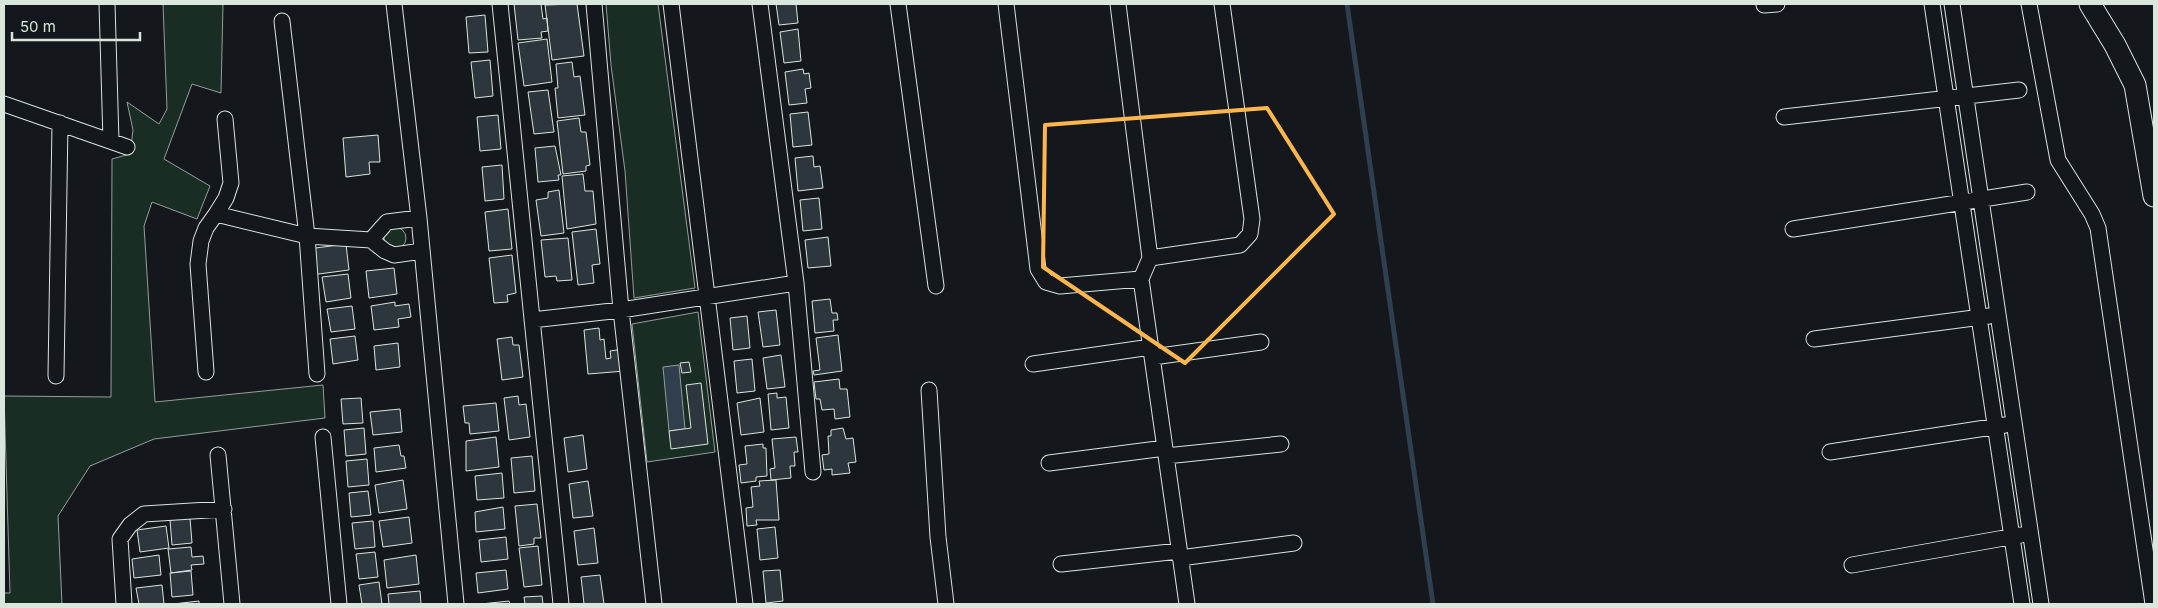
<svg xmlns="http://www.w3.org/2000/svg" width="2158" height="608" viewBox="0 0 2158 608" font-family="Inter,sans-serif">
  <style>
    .green { fill: #1a2d24; stroke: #939e99 }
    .water { fill: #2f3f4d; stroke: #939e99 }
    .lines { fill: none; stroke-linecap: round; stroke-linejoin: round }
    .stream { stroke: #2f3f4d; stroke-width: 5 }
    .building { fill: #2c363c; stroke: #d8e6dc }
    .street-casing { stroke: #d8e6dc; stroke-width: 17 }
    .secondary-casing { stroke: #d8e6dc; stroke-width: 23 }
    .street { stroke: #14181c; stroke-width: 15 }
    .secondary { stroke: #14181c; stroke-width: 21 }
    .marked { fill: none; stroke: #ffb74d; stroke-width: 4; stroke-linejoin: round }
  </style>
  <rect width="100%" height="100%" fill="#14181c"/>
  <path class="green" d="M 163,4 L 223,4 L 221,93 L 192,84 L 164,159 L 210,186 L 197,219 L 152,202 L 144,226 L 155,402 L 323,385 L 325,418 L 154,439 L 90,466 L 58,516 L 62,604 L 4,604 L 4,593 L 10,593 L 4,396 L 111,397 L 112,159 L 130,154 L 133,130 L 127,102 L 159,124 L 167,109 Z
    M 606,4 L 658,4 L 695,288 L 634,298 L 625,171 L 611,65 Z
    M384 238a11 11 0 1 1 22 0a11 11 0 1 1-22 0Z
    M 698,312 L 715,452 L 647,462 L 632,324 Z"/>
  <path class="water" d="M 679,365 L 685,429 L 669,431 L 663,367 Z"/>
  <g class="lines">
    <path class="stream" d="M 1347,4 L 1433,604"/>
  </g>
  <path class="building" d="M 514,4 L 541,4 L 543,19 L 547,18 L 548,31 L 541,32 L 542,38 L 518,40 Z
    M 577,4 L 584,56 L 552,60 L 545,5 Z
    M 776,4 L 796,4 L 798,23 L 779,25 Z
    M 485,15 L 488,52 L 469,53 L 466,17 Z
    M 798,29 L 801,61 L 784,63 L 780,32 Z
    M 547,39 L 552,82 L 524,86 L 518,43 Z
    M 490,60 L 493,96 L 475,98 L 471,62 Z
    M 572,62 L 574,77 L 580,76 L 585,115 L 558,118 L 555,88 L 558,88 L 556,64 Z
    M 803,69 L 804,74 L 809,73 L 811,88 L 805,89 L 807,103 L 789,105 L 785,72 Z
    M 548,90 L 554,132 L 534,134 L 528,92 Z
    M 808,112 L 812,145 L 793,147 L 790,114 Z
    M 498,115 L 501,149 L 480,151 L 477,117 Z
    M 579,118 L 581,132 L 586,132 L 590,165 L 586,166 L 586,171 L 563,174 L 557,121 Z
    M 378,135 L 380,162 L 369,162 L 370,174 L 346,177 L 343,138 Z
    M 555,146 L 561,175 L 558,175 L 559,180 L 538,182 L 535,148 Z
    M 813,156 L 814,167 L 820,166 L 823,188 L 798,191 L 795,158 Z
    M 502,165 L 504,199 L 485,201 L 482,167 Z
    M 583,174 L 585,191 L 593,191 L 596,224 L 567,229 L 562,176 Z
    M 559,190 L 564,233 L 541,236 L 536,200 L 548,198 L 548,192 Z
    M 819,198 L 822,229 L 803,231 L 800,200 Z
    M 508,209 L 512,249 L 489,251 L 485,212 Z
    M 596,229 L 600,264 L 592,265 L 594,283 L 578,285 L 572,232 Z
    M 828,237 L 831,266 L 808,268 L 805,240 Z
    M 568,238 L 572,280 L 557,281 L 556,276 L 545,277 L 541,240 Z
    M 346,244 L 349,270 L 311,275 L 308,249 Z
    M 512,255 L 516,293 L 507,295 L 508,302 L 494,303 L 489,258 Z
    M 394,268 L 397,294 L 369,298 L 366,271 Z
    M 348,274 L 351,298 L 326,302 L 322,277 Z
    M 830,299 L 832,313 L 837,313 L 838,320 L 833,320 L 834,331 L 815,333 L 812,301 Z
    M 395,302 L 395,306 L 409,304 L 411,317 L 398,319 L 399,327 L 374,330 L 371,306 Z
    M 352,306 L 355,329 L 331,332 L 327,309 Z
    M 776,310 L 780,345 L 763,347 L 758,312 Z
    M 747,316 L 750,348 L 733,350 L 730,318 Z
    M 599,328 L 600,340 L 604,339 L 606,359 L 611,358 L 610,351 L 623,349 L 625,371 L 588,374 L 584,330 Z
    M 838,335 L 842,371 L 814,375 L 813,371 L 820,370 L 816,338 Z
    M 355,336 L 358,360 L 333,364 L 330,339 Z
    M 512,337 L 513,345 L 519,345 L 523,377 L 502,380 L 497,339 Z
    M 398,343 L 400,367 L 376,370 L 374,346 Z
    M 781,355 L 785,387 L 767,389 L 763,358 Z
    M 752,359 L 755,391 L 737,393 L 734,361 Z
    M 689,362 L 691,372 L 682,373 L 680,363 Z
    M 839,379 L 840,389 L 847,389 L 850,417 L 835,419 L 834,409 L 822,410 L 820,399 L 816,399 L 814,382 Z
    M 701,383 L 708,444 L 671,449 L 669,431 L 691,428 L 686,385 Z
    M 777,393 L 777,398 L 786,397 L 789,428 L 771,430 L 768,394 Z
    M 518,396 L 519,405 L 526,404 L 530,437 L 509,440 L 504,398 Z
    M 361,398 L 363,423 L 343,424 L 341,399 Z
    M 760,398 L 764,432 L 741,435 L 737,403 Z
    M 496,403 L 499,431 L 470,434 L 469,423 L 465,423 L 463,406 Z
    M 400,409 L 402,432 L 373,435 L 370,412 Z
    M 364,428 L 366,454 L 346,456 L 344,430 Z
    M 843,428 L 846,439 L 853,438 L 856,462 L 848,463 L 850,473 L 832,475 L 832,469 L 824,470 L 822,455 L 829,454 L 828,436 L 831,436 L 831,430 Z
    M 583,435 L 587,469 L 568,472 L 564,438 Z
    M 496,437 L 499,467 L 466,471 L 466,441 Z
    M 796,437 L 798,452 L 794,452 L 795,466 L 790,466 L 791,478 L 771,480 L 770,469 L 775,468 L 772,439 Z
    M 763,444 L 763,448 L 766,448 L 767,476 L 756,477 L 756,481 L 741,483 L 739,465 L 747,464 L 745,446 Z
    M 399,445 L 401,456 L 404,456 L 406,468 L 376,472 L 374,448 Z
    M 532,456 L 535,491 L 514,493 L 511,458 Z
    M 367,459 L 369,485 L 348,487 L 346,461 Z
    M 502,473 L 504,498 L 477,500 L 475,476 Z
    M 403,480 L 407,509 L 379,513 L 375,485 Z
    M 776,480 L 779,520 L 756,520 L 757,525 L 747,526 L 746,508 L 753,507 L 751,487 L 760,486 L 759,481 Z
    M 588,481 L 593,516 L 573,518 L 569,484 Z
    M 368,491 L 371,515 L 351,517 L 349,493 Z
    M 537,504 L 541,538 L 534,538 L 534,544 L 519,546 L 515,506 Z
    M 503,507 L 505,529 L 476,532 L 475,512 Z
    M 409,517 L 412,543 L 383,547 L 379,521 Z
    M 190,518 L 192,543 L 172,545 L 170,520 Z
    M 373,521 L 375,547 L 355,549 L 352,523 Z
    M 166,526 L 169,548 L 140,552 L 137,530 Z
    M 775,527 L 778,558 L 760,560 L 757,529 Z
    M 594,528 L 598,563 L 578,565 L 574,531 Z
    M 506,537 L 508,559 L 481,562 L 479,540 Z
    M 538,546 L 542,585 L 524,587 L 519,548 Z
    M 191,547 L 192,557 L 203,556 L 204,564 L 191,565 L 192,570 L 171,573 L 168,549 Z
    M 375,552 L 378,577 L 359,579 L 356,554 Z
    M 159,555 L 161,575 L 134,578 L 132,559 Z
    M 416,555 L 419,584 L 387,588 L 384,560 Z
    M 506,570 L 508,589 L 478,593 L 476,573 Z
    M 780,570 L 783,601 L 766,603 L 763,571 Z
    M 191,571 L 193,595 L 172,597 L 170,573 Z
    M 600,575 L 604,604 L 584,604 L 581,577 Z
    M 379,582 L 382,604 L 362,604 L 359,585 Z
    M 162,585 L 164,604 L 139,604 L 136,588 Z
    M 420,591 L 421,604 L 389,604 L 388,594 Z
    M 542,596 L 543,604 L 525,604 L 524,597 Z
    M 199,601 L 199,604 L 173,604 Z
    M 509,601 L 510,604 L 481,604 Z"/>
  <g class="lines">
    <defs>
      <path id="street" d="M 107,4 L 111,141
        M 394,4 L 419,218 L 456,604
        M 500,4 L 561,604
        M 594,4 L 621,310 L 654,604
        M 671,4 L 745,604
        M 760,4 L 796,283 L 813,472
        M 898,4 L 936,286
        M 1006,4 L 1038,269 L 1046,282 L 1060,286 L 1141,279
        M 1118,4 L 1150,258 L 1141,279 L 1187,604
        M 1932,4 L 2022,604
        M 1952,4 L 2041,604
        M 2029,4 L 2058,160 L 2092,214 L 2098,228 L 2153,604
        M 1764,5 L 1777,4
        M 282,21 L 307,236 L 317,374
        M 4,104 L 127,147
        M 1784,117 L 2019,90
        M 216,214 L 226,198 L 231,183 L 225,119
        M 1793,229 L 2027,192
        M 371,240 L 387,222 L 419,218
        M 1150,258 L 1240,245 L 1250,234 L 1252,219 L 1222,4
        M 532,320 L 621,310 L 796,283
        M 1814,339 L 1989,316
        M 1153,357 L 1261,342
        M 1033,364 L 1151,347
        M 206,372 L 198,264 L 201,241 L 206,228 L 216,214 L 307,236 L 371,240 L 385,251 L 394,255 L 422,251
        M 56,376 L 60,123
        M 929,390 L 938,537 L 946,604
        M 323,437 L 339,604
        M 1830,452 L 2005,425
        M 218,455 L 232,604
        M 1166,456 L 1281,444
        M 1049,463 L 1165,448
        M 1180,558 L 1294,543
        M 1061,564 L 1179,551
        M 1852,565 L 2021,535
        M 124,604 L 120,539 L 130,525 L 144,514 L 224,509"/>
      <path id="secondary" d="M 2090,4 L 2115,45 L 2135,85 L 2154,196"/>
    </defs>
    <use href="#street" class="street-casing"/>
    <use href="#secondary" class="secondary-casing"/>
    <use href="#street" class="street"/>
    <use href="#secondary" class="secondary"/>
  </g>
  <path class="marked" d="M 1267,108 L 1334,214 L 1185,363 L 1043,267 L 1045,125 Z"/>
  <rect width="2158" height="608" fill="none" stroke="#d8e6dc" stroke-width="10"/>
  <path d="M12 32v8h128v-8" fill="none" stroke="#d8e6dc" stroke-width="2.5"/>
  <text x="20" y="32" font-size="15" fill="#d8e6dc" stroke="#14181c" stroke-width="4" paint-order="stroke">50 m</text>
</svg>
